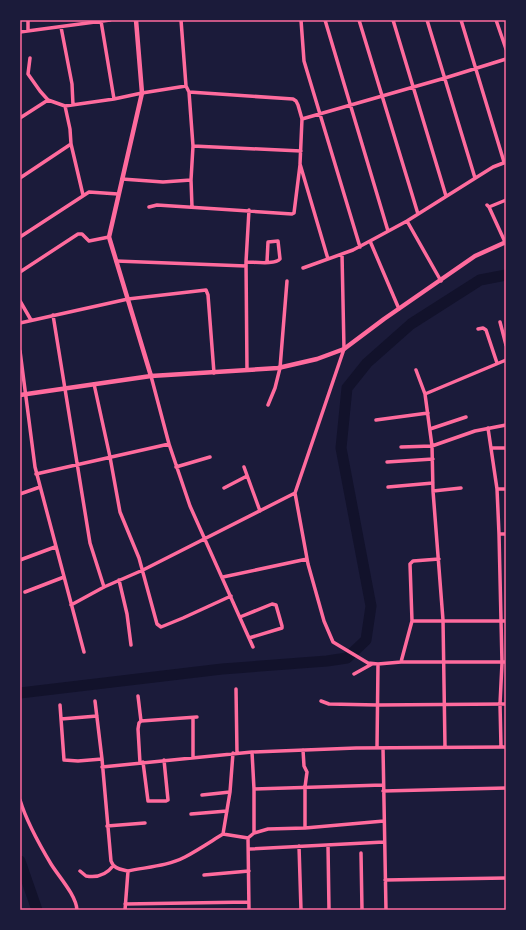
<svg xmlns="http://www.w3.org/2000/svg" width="526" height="930" viewBox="0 0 526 930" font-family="'Varela Round',sans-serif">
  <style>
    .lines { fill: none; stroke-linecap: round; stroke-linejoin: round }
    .river { stroke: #12122b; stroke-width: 11 }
    .minor { stroke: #ff6b9d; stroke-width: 3.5 }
    .tertiary { stroke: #ff6b9d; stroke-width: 4.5 }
    .neatline { fill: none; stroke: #ff6b9d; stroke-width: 1.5 }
  </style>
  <rect width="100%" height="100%" fill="#1b1b3a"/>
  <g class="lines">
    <path class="river" d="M 20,693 L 222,669 L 327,661 L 347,658 L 366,640 L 371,606 L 341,448 L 347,388 L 367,363 L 411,324 L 480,280 L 506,275
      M 20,861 L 37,910"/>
    <path class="minor" d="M 28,20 L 28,31
      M 181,20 L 186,86 L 189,92 L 193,146 L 191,180 L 192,207
      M 301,20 L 304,61 L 360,247
      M 325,20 L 388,231
      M 359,20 L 418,214
      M 393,20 L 446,196
      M 427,20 L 475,178
      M 461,20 L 504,162
      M 496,20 L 506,49
      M 101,21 L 114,99
      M 61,27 L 72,84 L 73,105
      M 20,32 L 110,20
      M 30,58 L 28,74 L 40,91 L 48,100
      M 189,92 L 293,99 L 296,101 L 298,105 L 302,119 L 300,164 L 328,259
      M 65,106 L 70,129 L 71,144 L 83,195
      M 20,118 L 48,100 L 65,106 L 114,99 L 142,93 L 186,86
      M 302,119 L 445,78 L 506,59
      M 193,146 L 301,151
      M 20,178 L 71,144
      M 122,179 L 163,182 L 191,180
      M 487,205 L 489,207 L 506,200
      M 149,207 L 157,205 L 292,214 L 294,213 L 300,165
      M 489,207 L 505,242
      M 407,221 L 441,281
      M 20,237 L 89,192 L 118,194
      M 370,241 L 399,309
      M 342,254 L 344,349 L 295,493 L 308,564 L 324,621 L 333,642 L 368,663 L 378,664
      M 116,261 L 246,266
      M 246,262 C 255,262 275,265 280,259 L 278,241 L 268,242 L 267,262
      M 303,268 L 353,250 L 370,241 L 407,221 L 493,167 L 506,162
      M 20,272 L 78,234 L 82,234 L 89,241 L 109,237
      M 20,301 L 31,320
      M 53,315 L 90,543 L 104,587
      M 500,322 L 506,345
      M 20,323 L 128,299 L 206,290 L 208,295 L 214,373
      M 478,329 L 483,328 L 486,330 L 497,363
      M 20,351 L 35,467 L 84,652
      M 247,370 L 246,262 L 249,210
      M 416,370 L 425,394 L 432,446 L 433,491 L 443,620 L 445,747
      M 151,376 L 169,444 L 190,506 L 253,647
      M 94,384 L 110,457 L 120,512 L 139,558 L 157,624 L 161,627 L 183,618 L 231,596
      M 425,394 L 506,360
      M 268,405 L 275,388 L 280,368 L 287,281
      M 376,420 L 428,413
      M 488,428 L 497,489 L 499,534 L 502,663 L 500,704 L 501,747
      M 430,429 L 466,417
      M 401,447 L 432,446 L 475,431 L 506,425
      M 491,448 L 506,448
      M 387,462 L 433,459
      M 176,467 L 210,457
      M 244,467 L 260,511
      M 36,474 L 169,444
      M 388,487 L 433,483
      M 224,488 L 247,476
      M 497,489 L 506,489
      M 433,491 L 461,488
      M 20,494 L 40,487
      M 499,534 L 506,534
      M 20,560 L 55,547
      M 223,577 L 307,559
      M 119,580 L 127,614 L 131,645
      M 25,592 L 64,577
      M 71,605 L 104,587 L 143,570 L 295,493
      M 240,617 L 272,604 L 276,605 L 282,626 L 282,628 L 249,638
      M 412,621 L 410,564 L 413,561 L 439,559
      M 401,662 L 506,662
      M 354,674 L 372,664
      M 236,689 L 237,753
      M 138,696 L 141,721
      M 95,701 L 102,759 L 111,861 C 114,869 120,869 128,871 L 125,910
      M 321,701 L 329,704 L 377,705 L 506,704
      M 60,705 L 64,760 L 78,761 L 102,759
      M 193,718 L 193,757
      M 61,719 L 97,716
      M 377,748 L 378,664 L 401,662 L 412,621 L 506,621
      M 383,748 L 386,910
      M 303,750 L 304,766 L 307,772 L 305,787 L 305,828
      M 252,752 L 254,789
      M 233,753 L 230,792 L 223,834 L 248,838 L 249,910
      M 143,762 L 148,801 L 166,801 L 168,800 L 164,760
      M 140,763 L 138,729 L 139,723 L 141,721 L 197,717
      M 102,767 L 252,752 L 356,748 L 506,747
      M 383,791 L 506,788
      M 202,795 L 230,792
      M 20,800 C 27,823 39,844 51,864 C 59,877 76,895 77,910
      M 191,814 L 227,811
      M 107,826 L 145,823
      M 254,833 L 254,789 L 383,785
      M 248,838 L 254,833 L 268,829 L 305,828 L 384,821
      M 328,845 L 329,910
      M 299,846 L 301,910
      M 249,849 L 384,842
      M 361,853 L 362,910
      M 80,871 L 86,876 C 97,878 106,875 113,866
      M 128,871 C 147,867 168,866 185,857 C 198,850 210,842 223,834
      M 204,875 L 249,871
      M 385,880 L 506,878
      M 125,904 L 249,902"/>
    <path class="tertiary" d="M 136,20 L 142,93 L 109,237 L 151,376
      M 20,395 L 151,376 L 278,368 L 317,359 L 344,349 L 384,319 L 475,256 L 506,242"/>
  </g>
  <rect width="526" height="930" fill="none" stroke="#1b1b3a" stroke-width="42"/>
  <rect x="21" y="21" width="484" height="888" class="neatline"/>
</svg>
